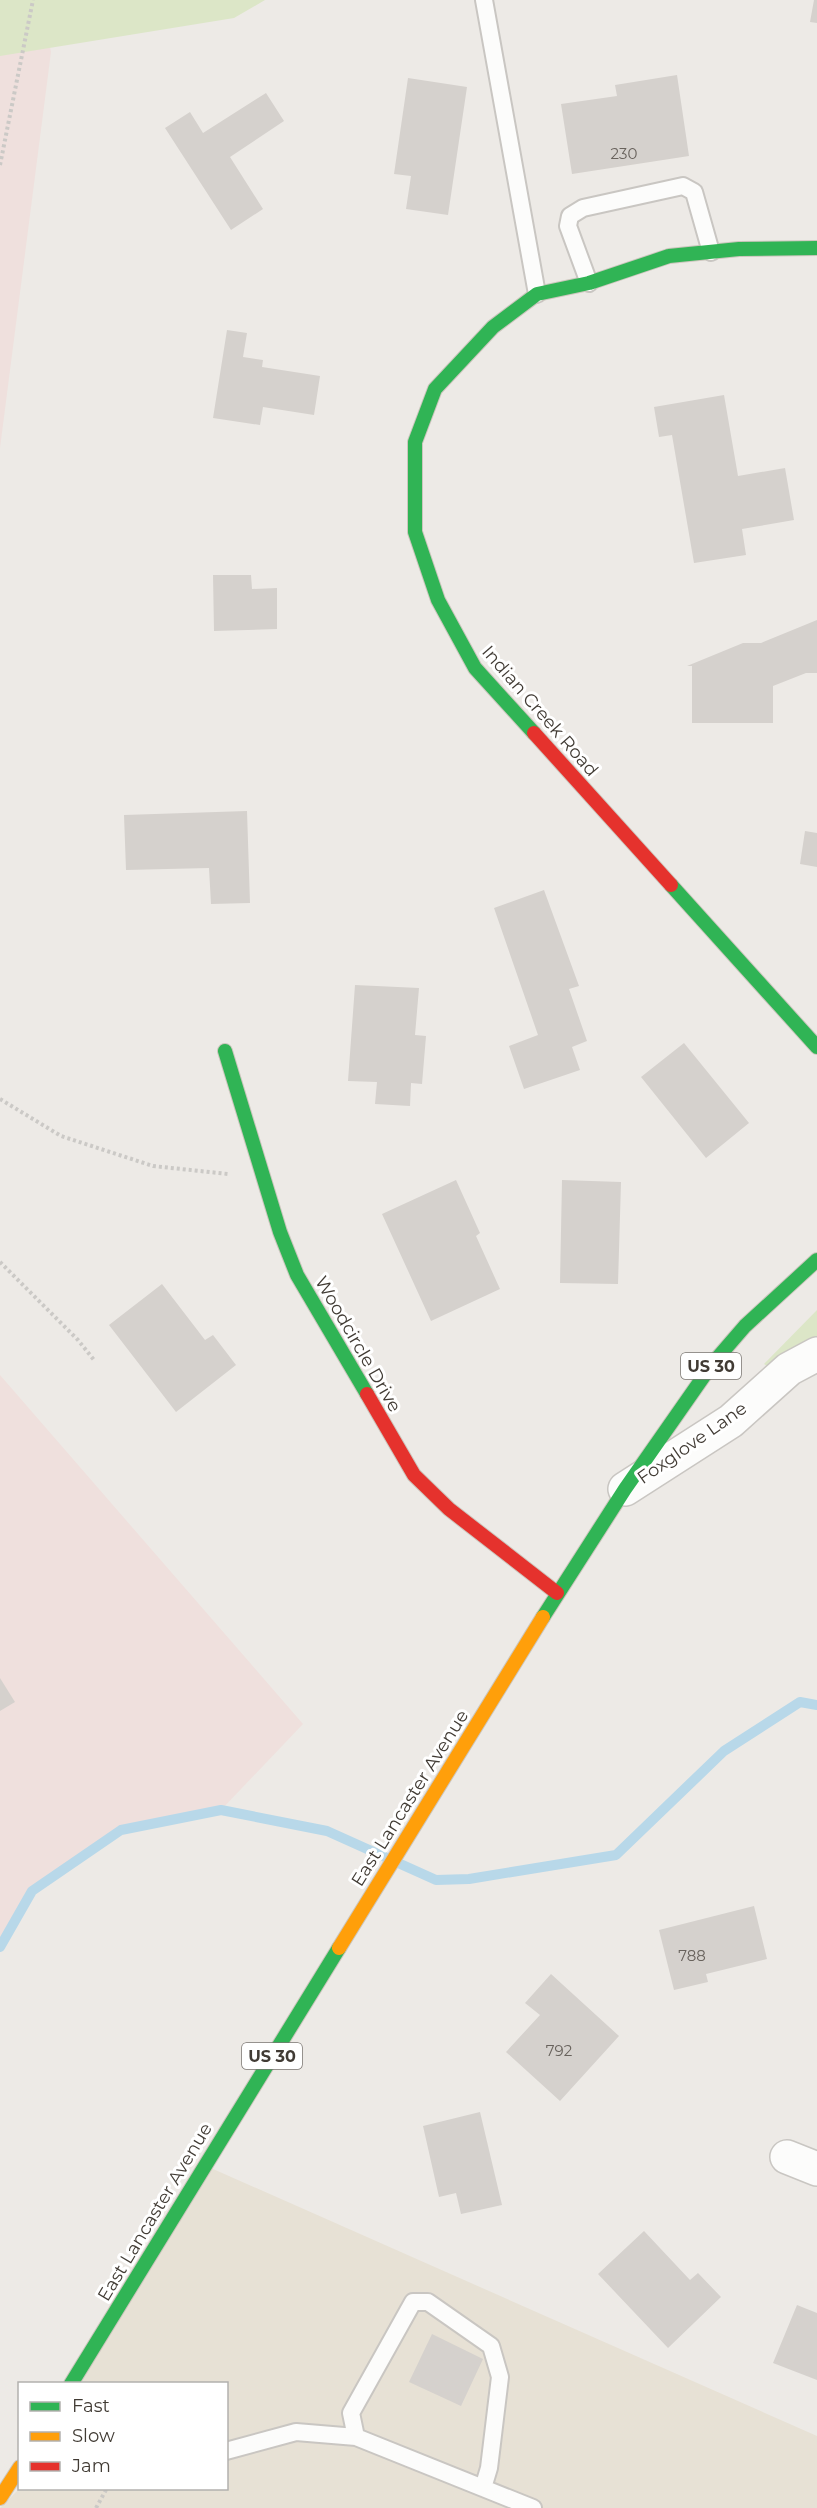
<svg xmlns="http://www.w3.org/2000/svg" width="817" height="2508" viewBox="0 0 817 2508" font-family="Montserrat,sans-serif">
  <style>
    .education { fill: #e7e1d5 }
    .medical { fill: #efe0dd }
    .green { fill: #dce6c7 }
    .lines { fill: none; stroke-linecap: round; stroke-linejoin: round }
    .stream { stroke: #b8d8e9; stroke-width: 10 }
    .building { fill: #d5d1cd }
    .lane-casing { stroke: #c9c6c2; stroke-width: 20 }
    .street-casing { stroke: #c9c6c2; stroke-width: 36 }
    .fast-casing { stroke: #ccc6bd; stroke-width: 16 }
    .slow-casing { stroke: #ccc6bd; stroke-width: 16 }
    .jam-casing { stroke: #ccc6bd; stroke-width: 16 }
    .path { stroke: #cbc9c6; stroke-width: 4; stroke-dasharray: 3 3; stroke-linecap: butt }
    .lane { stroke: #fcfcfb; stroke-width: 16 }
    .street { stroke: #fcfcfb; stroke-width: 33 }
    .fast { stroke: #30b455; stroke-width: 14 }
    .slow { stroke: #ff9f0a; stroke-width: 14 }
    .jam { stroke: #e5322d; stroke-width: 14 }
    .labels { text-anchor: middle; stroke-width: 6; stroke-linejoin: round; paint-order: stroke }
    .number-label { font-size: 15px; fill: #68625c }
    .shield { fill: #fff; stroke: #7a7671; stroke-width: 1.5 }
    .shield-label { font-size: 16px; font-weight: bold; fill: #413b34 }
    .street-label { font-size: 18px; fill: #413b34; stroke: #fff }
  </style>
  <rect width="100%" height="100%" fill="#edeae6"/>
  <path class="education" d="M 204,2165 L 817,2436 L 817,2508 L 0,2508 L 20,2488 L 226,2488 L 226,2384 L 71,2383 Z"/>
  <path class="medical" d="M 0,0 L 40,0 L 51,52 L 0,448 Z
    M 0,1375 L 303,1724 L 221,1810 L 121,1830 L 32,1891 L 0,1947 Z"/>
  <path class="green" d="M 0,0 L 265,0 L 234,18 L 0,56 Z
    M 817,1310 L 817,1336 L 797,1347 L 770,1368 L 764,1364 Z"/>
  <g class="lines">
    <path class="stream" d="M 0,1947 L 32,1891 L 121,1830 L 221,1810 L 327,1831 L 436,1880 L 469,1879 L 616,1855 L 724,1751 L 800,1702 L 817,1705"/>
  </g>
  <path class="building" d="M 814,0 L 817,0 L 817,23 L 810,22 Z
    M 677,75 L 689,156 L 572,174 L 561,104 L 617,96 L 615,85 Z
    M 408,78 L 467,87 L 448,215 L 406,209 L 411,176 L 394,174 Z
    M 266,93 L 284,121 L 230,157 L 263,209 L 231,230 L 165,128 L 190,112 L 203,133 Z
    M 227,330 L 247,333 L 243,357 L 263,360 L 262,367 L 320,376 L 314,415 L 263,407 L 260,425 L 213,418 Z
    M 724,395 L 738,476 L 785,468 L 794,520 L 742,529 L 746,555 L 694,563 L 672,435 L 659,437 L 654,407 Z
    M 213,575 L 251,575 L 252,589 L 277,588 L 277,629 L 214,631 Z
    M 817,620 L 817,673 L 806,673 L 773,686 L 773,723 L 692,723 L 692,666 L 687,666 L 743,643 L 761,643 Z
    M 247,811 L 250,903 L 211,904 L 209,868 L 126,870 L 124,815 Z
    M 805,831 L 817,833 L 817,867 L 800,864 Z
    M 544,890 L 579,986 L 569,989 L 587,1041 L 572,1047 L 580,1070 L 524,1089 L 509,1046 L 538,1035 L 494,908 Z
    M 355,985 L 419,988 L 415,1035 L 426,1036 L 422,1084 L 411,1083 L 410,1106 L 375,1104 L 377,1082 L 348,1081 Z
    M 684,1043 L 749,1123 L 706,1158 L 641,1077 Z
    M 456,1180 L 480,1233 L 476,1236 L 500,1289 L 431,1321 L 382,1214 Z
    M 562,1180 L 621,1182 L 618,1284 L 560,1283 Z
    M 162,1284 L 205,1340 L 213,1335 L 236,1365 L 176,1412 L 109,1325 Z
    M 0,1678 L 15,1702 L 0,1711 Z
    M 754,1906 L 767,1959 L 706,1974 L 708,1982 L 674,1990 L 659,1930 Z
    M 551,1974 L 619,2036 L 560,2101 L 506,2052 L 540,2015 L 525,2003 Z
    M 480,2112 L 502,2205 L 461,2214 L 456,2193 L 439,2197 L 423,2126 Z
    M 644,2231 L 690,2280 L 698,2273 L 721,2297 L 668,2348 L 598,2274 Z
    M 797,2305 L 817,2313 L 817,2380 L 773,2363 Z
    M 432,2334 L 483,2359 L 461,2406 L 409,2382 Z"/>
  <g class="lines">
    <defs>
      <path id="lane" d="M 484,0 L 537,294
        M 589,283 L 568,226 L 570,216 L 583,208 L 683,186 L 694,192 L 711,252
        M 356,2437 L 351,2413 L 413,2302 L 428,2302 L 491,2346 L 500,2377 L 489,2468 L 483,2488
        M 226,2451 L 296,2432 L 356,2437 L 533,2508"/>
      <path id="street" d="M 625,1489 L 731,1421 L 789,1369 L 817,1354
        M 787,2157 L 817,2169"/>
      <path id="fast" d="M 534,733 L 475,668 L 438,600 L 415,532 L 415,442 L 435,389 L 493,327 L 537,294 L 589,283 L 669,256 L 739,249 L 817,248
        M 671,885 L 817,1047
        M 225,1051 L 280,1232 L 297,1275 L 367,1394
        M 543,1617 L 625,1489 L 713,1363 L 745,1326 L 817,1260
        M 71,2384 L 339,1948"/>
      <path id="slow" d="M 339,1948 L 543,1617
        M 0,2498 L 20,2467"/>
      <path id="jam" d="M 534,733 L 671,885
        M 367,1394 L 414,1475 L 449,1509 L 557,1593"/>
    </defs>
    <use href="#lane" class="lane-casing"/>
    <use href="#street" class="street-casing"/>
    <use href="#fast" class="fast-casing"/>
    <use href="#slow" class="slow-casing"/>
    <use href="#jam" class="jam-casing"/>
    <path class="path" d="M 0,165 L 33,0
      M 0,1099 L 61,1136 L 153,1166 L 228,1174
      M 0,1262 L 78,1340 L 94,1360
      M 96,2508 L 107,2488"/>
    <use href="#lane" class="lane"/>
    <use href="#street" class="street"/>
    <use href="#fast" class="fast"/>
    <use href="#slow" class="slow"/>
    <use href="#jam" class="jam"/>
  </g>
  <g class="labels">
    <g class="number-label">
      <text x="624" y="159">230</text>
      <text x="692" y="1961">788</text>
      <text x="559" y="2056">792</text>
    </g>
    <g class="shield">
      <rect x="681" y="1353" width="60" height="26" rx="4.5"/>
      <rect x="242" y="2043" width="60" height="26" rx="4.5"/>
    </g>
    <g class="shield-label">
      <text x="711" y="1372">US 30</text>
      <text x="272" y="2062">US 30</text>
    </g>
    <g class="street-label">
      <text transform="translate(540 711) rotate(49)" y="6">Indian Creek Road</text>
      <text transform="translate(358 1344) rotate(60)" y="6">Woodcircle Drive</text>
      <text transform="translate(692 1443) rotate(-35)" y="6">Foxglove Lane</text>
      <text transform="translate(410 1798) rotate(-58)" y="6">East Lancaster Avenue</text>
      <text transform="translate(155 2212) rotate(-59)" y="6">East Lancaster Avenue</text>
    </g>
  </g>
  <rect x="18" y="2382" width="210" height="108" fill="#ffffff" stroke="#b3b1ae" stroke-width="1.5"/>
  <rect x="30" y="2402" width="30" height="9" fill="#30b455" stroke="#b3b1ae" stroke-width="1.5"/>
  <text x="72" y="2412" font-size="18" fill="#413b34">Fast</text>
  <rect x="30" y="2432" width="30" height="9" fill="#ff9f0a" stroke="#b3b1ae" stroke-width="1.5"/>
  <text x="72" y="2442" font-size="18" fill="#413b34">Slow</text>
  <rect x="30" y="2462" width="30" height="9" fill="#e5322d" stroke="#b3b1ae" stroke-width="1.5"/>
  <text x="72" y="2472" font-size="18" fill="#413b34">Jam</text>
</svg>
